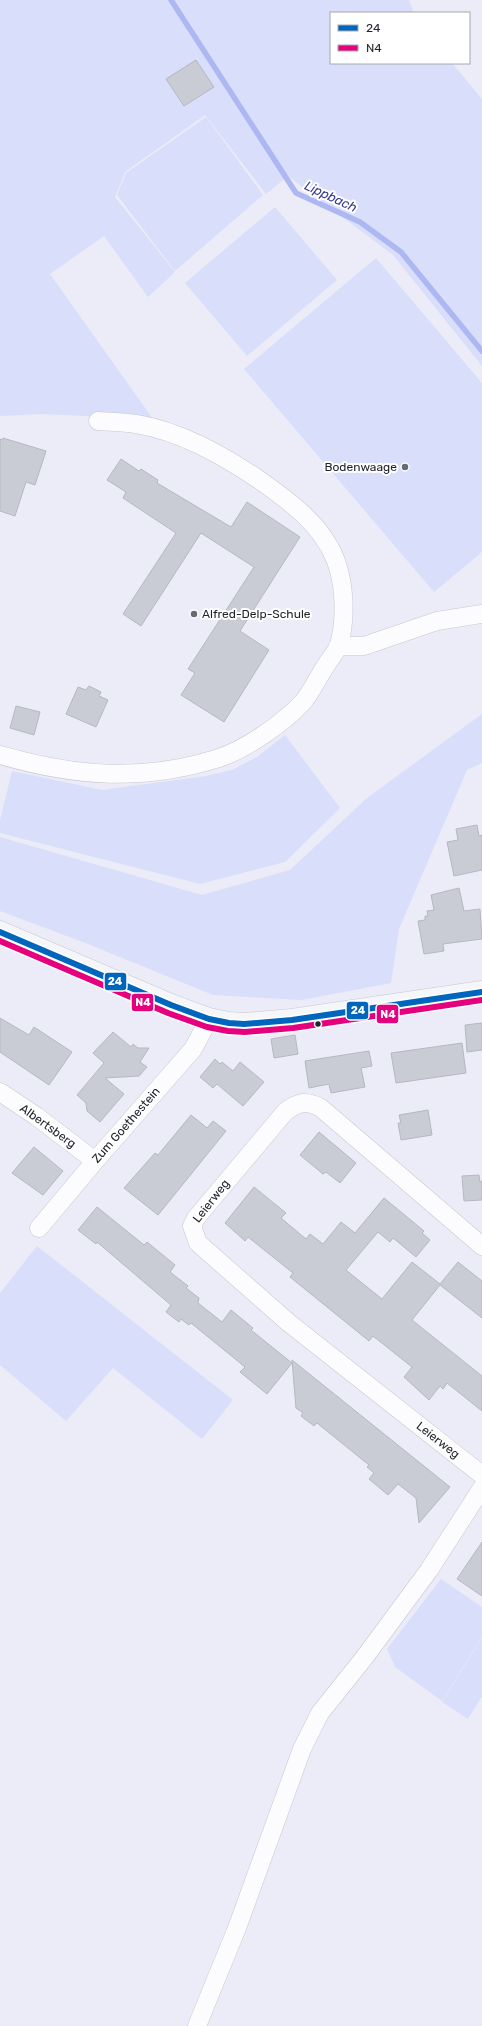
<svg xmlns="http://www.w3.org/2000/svg" width="482" height="2026" viewBox="0 0 482 2026" font-family="Rubik,sans-serif">
  <style>
    .green { fill: #d9defa }
    .lines { fill: none; stroke-linecap: round; stroke-linejoin: round }
    .stream { stroke: #adb7f1; stroke-width: 5.5 }
    .building { fill: #caccd5; stroke: #b6b7c1 }
    .minor-casing { stroke: #c6c8d1; stroke-width: 19 }
    .secondary-casing { stroke: #c6c8d1; stroke-width: 23 }
    .minor { stroke: #fcfcfe; stroke-width: 18 }
    .secondary { stroke: #f5f6fa; stroke-width: 22 }
    .bus-1-casing { stroke: #fff; stroke-width: 9 }
    .bus-2-casing { stroke: #fff; stroke-width: 9 }
    .bus-1 { stroke: #0065bd; stroke-width: 6 }
    .bus-2 { stroke: #e5007d; stroke-width: 6 }
    .poi-dot { fill: #696b74; stroke: #fff; stroke-width: 1.5 }
    .bus-dot { fill: #23252e; stroke: #fff; stroke-width: 1.5 }
    .labels { text-anchor: middle; stroke-width: 4; stroke-linejoin: round; paint-order: stroke }
    .poi-label { font-size: 12px; fill: #23252e; stroke: #fff; text-anchor: end }
    .street-label { font-size: 12px; fill: #23252e; stroke: #fff }
    .water-label { font-size: 13px; font-style: italic; fill: #363a94; stroke: #fff }
    .line-badge { stroke: #fff; stroke-width: 1.5 }
    .badge-label { font-size: 11px; text-anchor: middle; font-weight: bold; fill: #fff }
  </style>
  <rect width="100%" height="100%" fill="#ebecf7"/>
  <path class="green" d="M 0,0 L 409,0 L 414,13 L 331,13 L 331,63 L 452,63 L 482,99 L 482,366 L 393,255 L 288,176 L 266,194 L 205,115 L 125,172 L 115,197 L 175,272 L 148,297 L 104,236 L 50,274 L 153,419 L 42,414 L 0,416 Z
    M 206,117 L 263,195 L 175,271 L 117,195 L 126,173 Z
    M 275,207 L 337,280 L 247,356 L 185,283 Z
    M 376,258 L 482,383 L 482,552 L 434,592 L 244,369 Z
    M 482,714 L 482,763 L 467,770 L 399,929 L 391,983 L 301,1000 L 213,995 L 88,944 L 0,911 L 0,837 L 202,895 L 290,870 L 367,798 Z
    M 285,735 L 340,808 L 285,862 L 200,884 L 0,833 L 0,820 L 12,771 L 102,790 L 206,776 L 232,770 L 257,757 Z
    M 37,1246 L 233,1400 L 202,1439 L 113,1368 L 66,1421 L 0,1365 L 0,1293 Z
    M 441,1579 L 482,1607 L 482,1637 L 442,1701 L 395,1667 L 387,1649 Z
    M 482,1638 L 482,1696 L 468,1719 L 442,1702 Z"/>
  <g class="lines">
    <path class="stream" d="M 171,0 L 296,193 L 360,222 L 401,252 L 482,351"/>
  </g>
  <path class="building" d="M 196,60 L 214,87 L 184,106 L 166,79 Z
    M 3,438 L 46,451 L 35,485 L 26,482 L 15,516 L 0,511 L 0,439 L 3,440 Z
    M 121,459 L 139,471 L 141,469 L 158,480 L 157,483 L 231,527 L 247,502 L 300,537 L 240,631 L 269,650 L 224,722 L 181,695 L 195,673 L 188,669 L 254,567 L 201,533 L 141,626 L 123,614 L 176,533 L 123,498 L 126,492 L 107,480 Z
    M 89,686 L 101,692 L 99,696 L 108,700 L 96,727 L 66,714 L 78,687 L 86,690 Z
    M 16,706 L 40,712 L 34,735 L 10,728 Z
    M 477,825 L 479,836 L 482,835 L 482,870 L 454,876 L 447,842 L 458,840 L 456,829 Z
    M 459,888 L 464,911 L 480,909 L 482,939 L 443,944 L 444,951 L 424,954 L 418,921 L 425,920 L 425,916 L 428,916 L 427,911 L 434,910 L 431,895 Z
    M 0,1018 L 29,1035 L 34,1027 L 72,1052 L 49,1085 L 0,1052 Z
    M 482,1023 L 482,1050 L 467,1052 L 465,1025 Z
    M 113,1032 L 131,1047 L 133,1044 L 138,1048 L 149,1048 L 140,1062 L 147,1067 L 139,1076 L 105,1078 L 124,1094 L 100,1122 L 87,1111 L 86,1103 L 77,1095 L 104,1063 L 93,1053 Z
    M 295,1035 L 298,1054 L 274,1058 L 271,1039 Z
    M 462,1043 L 466,1073 L 396,1083 L 391,1053 Z
    M 369,1051 L 372,1066 L 361,1068 L 365,1087 L 331,1093 L 329,1084 L 309,1088 L 305,1061 Z
    M 215,1059 L 220,1064 L 222,1062 L 233,1071 L 240,1062 L 264,1082 L 243,1106 L 217,1084 L 213,1088 L 200,1077 Z
    M 428,1110 L 432,1135 L 401,1140 L 398,1123 L 401,1123 L 399,1115 Z
    M 191,1115 L 207,1128 L 213,1121 L 226,1131 L 158,1215 L 124,1188 L 155,1153 L 158,1155 Z
    M 319,1132 L 356,1163 L 340,1183 L 326,1172 L 323,1174 L 300,1155 Z
    M 34,1147 L 63,1171 L 43,1195 L 12,1173 Z
    M 479,1175 L 480,1182 L 482,1181 L 482,1200 L 464,1201 L 462,1176 Z
    M 254,1187 L 286,1213 L 281,1218 L 306,1239 L 310,1234 L 323,1244 L 341,1222 L 355,1233 L 384,1198 L 424,1231 L 422,1233 L 430,1240 L 416,1257 L 393,1238 L 390,1242 L 378,1232 L 346,1270 L 382,1299 L 412,1262 L 440,1284 L 458,1262 L 482,1281 L 482,1318 L 440,1285 L 412,1320 L 482,1376 L 482,1411 L 447,1383 L 443,1389 L 440,1386 L 429,1400 L 404,1377 L 412,1367 L 373,1336 L 369,1341 L 290,1277 L 293,1273 L 248,1237 L 245,1241 L 225,1223 Z
    M 97,1207 L 144,1245 L 147,1242 L 175,1265 L 170,1272 L 188,1286 L 186,1288 L 199,1298 L 198,1303 L 222,1322 L 231,1310 L 253,1328 L 251,1330 L 292,1363 L 267,1394 L 240,1372 L 245,1367 L 191,1323 L 189,1325 L 181,1319 L 179,1322 L 166,1312 L 171,1305 L 97,1242 L 96,1244 L 78,1230 Z
    M 292,1360 L 450,1487 L 419,1523 L 416,1498 L 398,1484 L 388,1495 L 369,1479 L 374,1473 L 367,1467 L 369,1465 L 317,1423 L 314,1426 L 301,1416 L 303,1413 L 296,1408 Z
    M 482,1542 L 482,1596 L 457,1579 Z"/>
  <g class="lines">
    <defs>
      <path id="minor" d="M 338,646 L 364,646 L 437,621 L 482,614
        M 0,755 C 76,777 143,782 219,758 C 246,749 282,724 302,703 C 311,693 317,679 325,667 C 329,660 336,652 339,645 C 346,619 345,586 336,561 C 322,524 289,501 258,479 C 222,455 180,431 136,424 C 124,422 111,422 98,421
        M 0,1092 L 36,1116 L 95,1161
        M 39,1228 L 95,1161 L 193,1049 L 209,1019
        M 482,1246 L 321,1108 C 306,1100 298,1102 285,1112 L 196,1218 L 192,1226 L 198,1243 L 289,1323 L 482,1475
        M 197,2026 L 237,1928 L 302,1749 L 320,1713 L 364,1658 L 429,1570 L 482,1488"/>
      <path id="secondary" d="M 0,932 L 171,1005 L 209,1019 L 229,1023 L 244,1024 L 292,1020 L 482,992"/>
    </defs>
    <use href="#minor" class="minor-casing"/>
    <use href="#secondary" class="secondary-casing"/>
    <use href="#minor" class="minor"/>
    <use href="#secondary" class="secondary"/>
    <defs>
      <path id="bus-1" d="M 0,932 L 171,1005 L 209,1019 L 229,1023 L 244,1024 L 292,1020 L 482,992"/>
      <path id="bus-2" d="M 0,941 L 168,1013 L 207,1027 L 228,1031 L 245,1032 L 293,1028 L 482,1000"/>
    </defs>
    <use href="#bus-1" class="bus-1-casing"/>
    <use href="#bus-2" class="bus-2-casing"/>
    <use href="#bus-1" class="bus-1"/>
    <use href="#bus-2" class="bus-2"/>
  </g>
  <g class="poi-dot">
    <circle cx="405" cy="467" r="4"/>
    <circle cx="194" cy="614" r="4"/>
  </g>
  <circle class="bus-dot" cx="318" cy="1024" r="3.5"/>
  <g class="labels">
    <g class="poi-label">
      <text x="397" y="471">Bodenwaage</text>
      <text x="202" y="618" text-anchor="start">Alfred-Delp-Schule</text>
    </g>
    <g class="street-label">
      <text transform="translate(126 1125) rotate(-49)" y="4">Zum Goethestein</text>
      <text transform="translate(48 1126) rotate(36)" y="4">Albertsberg</text>
      <text transform="translate(211 1201) rotate(-52)" y="4">Leierweg</text>
      <text transform="translate(438 1440) rotate(38)" y="4">Leierweg</text>
    </g>
    <g class="water-label">
      <text transform="translate(331 196) rotate(25)" y="5">Lippbach</text>
    </g>
  </g>
  <g class="line-badge">
    <rect x="104" y="972" width="23" height="19" rx="4" fill="#0065bd"/>
    <rect x="131" y="993" width="23" height="19" rx="4" fill="#e5007d"/>
    <rect x="346" y="1001" width="23" height="19" rx="4" fill="#0065bd"/>
    <rect x="376" y="1004" width="23" height="20" rx="4" fill="#e5007d"/>
  </g>
  <g class="badge-label">
    <text x="115" y="985">24</text>
    <text x="143" y="1006">N4</text>
    <text x="358" y="1014">24</text>
    <text x="388" y="1018">N4</text>
  </g>
  <rect x="330" y="12" width="140" height="52" fill="#ffffff" stroke="#a7a8ab"/>
  <rect x="338" y="25" width="20" height="6" fill="#0065bd" stroke="#a7a8ab"/>
  <text x="366" y="32" font-size="12" fill="#23252e">24</text>
  <rect x="338" y="45" width="20" height="6" fill="#e5007d" stroke="#a7a8ab"/>
  <text x="366" y="52" font-size="12" fill="#23252e">N4</text>
</svg>
